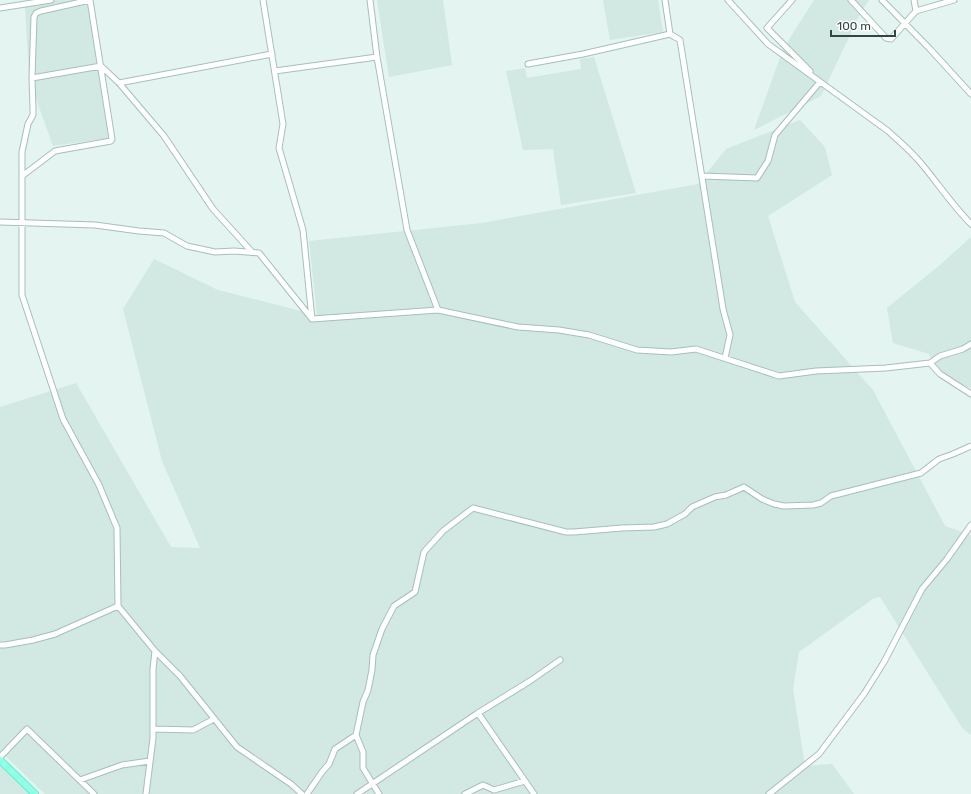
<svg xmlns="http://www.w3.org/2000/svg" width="971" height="794" viewBox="0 0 971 794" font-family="Rubik,sans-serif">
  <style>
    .residential { fill: #d1e8e3 }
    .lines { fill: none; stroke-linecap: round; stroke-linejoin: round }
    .minor-casing { stroke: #a5c0b9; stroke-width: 7 }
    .major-casing { stroke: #56f0cb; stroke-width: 8 }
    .minor { stroke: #fff; stroke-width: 5 }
    .major { stroke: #92ffe7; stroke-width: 6 }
  </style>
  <rect width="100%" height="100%" fill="#e4f4f0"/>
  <path class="residential" d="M 46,0 L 88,0 L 110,138 L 53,146 L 29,79 L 25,5 Z
    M 377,0 L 443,0 L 452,65 L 389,77 Z
    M 603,0 L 658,0 L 663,32 L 610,40 Z
    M 814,0 L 869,0 L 861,12 L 821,96 L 754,130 L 783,49 Z
    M 594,57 L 636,193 L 561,205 L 553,149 L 523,150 L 506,71 L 525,68 L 527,78 L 581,69 L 580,59 Z
    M 800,120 L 825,147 L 832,175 L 768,216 L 795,302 L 873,390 L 945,526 L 971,535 L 971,735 L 963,729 L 880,597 L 874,598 L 799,652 L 793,689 L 805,766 L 832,764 L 854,794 L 45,794 L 0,751 L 0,407 L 76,383 L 171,547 L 200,548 L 162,461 L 123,309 L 154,259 L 218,290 L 317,315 L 309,241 L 482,223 L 698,184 L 726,149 Z
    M 971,237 L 971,388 L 940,377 L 929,354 L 893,343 L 887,308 L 940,265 Z
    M 0,762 L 32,794 L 0,794 Z"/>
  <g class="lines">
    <defs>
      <path id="minor" d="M 90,0 L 41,11 L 36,13 L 34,17 L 32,78 L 33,109 L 33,115 L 28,124 L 22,152 L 22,295 L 63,419 L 99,485 L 117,528 L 118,606 L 155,651 L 153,669 L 153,738 L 146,794
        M 263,0 L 283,124 L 279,148 L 303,230 L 312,319
        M 370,0 L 377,57 L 407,230 L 438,310
        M 728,0 L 768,44 L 888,131 C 899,141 910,150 920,162 C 937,182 952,205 971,224
        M 792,0 L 767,28 L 810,71
        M 851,0 L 886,38 L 891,39 L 916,11
        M 882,0 L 930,49 L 971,94
        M 914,0 L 916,11 L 954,0
        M 0,8 L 51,0
        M 670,34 L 680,40 L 723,309 L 730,335 L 725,358
        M 528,64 L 583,54 L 670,34 L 665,0
        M 275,71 L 377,57
        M 32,78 L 101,66 L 119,83 L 164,136 L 213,209 L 252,252
        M 119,83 L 272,54
        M 22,176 L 55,151 L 111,141 L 112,139 L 90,0
        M 702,176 L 757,178 L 768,161 L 775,135 L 820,82 L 818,80
        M 0,222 L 95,225 L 139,231 L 164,233 L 187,246 L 215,252 L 234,251 L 259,253 L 312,319 L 438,310 L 518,327 L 559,330 L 589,335 L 637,350 L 671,352 L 696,349 L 779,376 L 816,371 L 886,368 L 930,363 L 940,374 L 971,394
        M 930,363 L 940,356 L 963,349 L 971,344
        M 0,645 L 5,645 L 33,640 L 55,634 L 118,606
        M 155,651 L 180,676 L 237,747 L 291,784 L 302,794
        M 478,713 L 530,681 L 560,660
        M 153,729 L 193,730 L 214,719
        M 356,735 L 363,752 L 363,768 L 379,794
        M 0,757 L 27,729 L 94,794
        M 80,780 L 122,765 L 150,761
        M 307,794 L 322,772 L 329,764 L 335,749 L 356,735 L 363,702 L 368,690 L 372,670 L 373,655 L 382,629 L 394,606 L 415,592 L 424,552 L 443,531 L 473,508 L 566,532 L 574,532 L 622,528 L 654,527 L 667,524 L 685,514 L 692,507 L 715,497 L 726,495 L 744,487 L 762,499 L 774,504 L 784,506 L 813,505 L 821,503 L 831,496 L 921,473 L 939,459 L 953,454 L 971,446
        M 357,794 L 478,713 L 534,794
        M 465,794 L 483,785 L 494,790 L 525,781
        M 769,794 L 819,754 L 864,694 L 884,662 L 922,589 L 947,559 L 971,525"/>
      <path id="major" d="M 0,760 L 35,794"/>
    </defs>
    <use href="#minor" class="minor-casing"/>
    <use href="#major" class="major-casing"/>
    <use href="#minor" class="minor"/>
    <use href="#major" class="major"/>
  </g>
  <path d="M831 30v6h64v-6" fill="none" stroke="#334740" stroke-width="2"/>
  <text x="837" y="30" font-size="12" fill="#334740" stroke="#ffffff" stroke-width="3" paint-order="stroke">100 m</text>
</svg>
